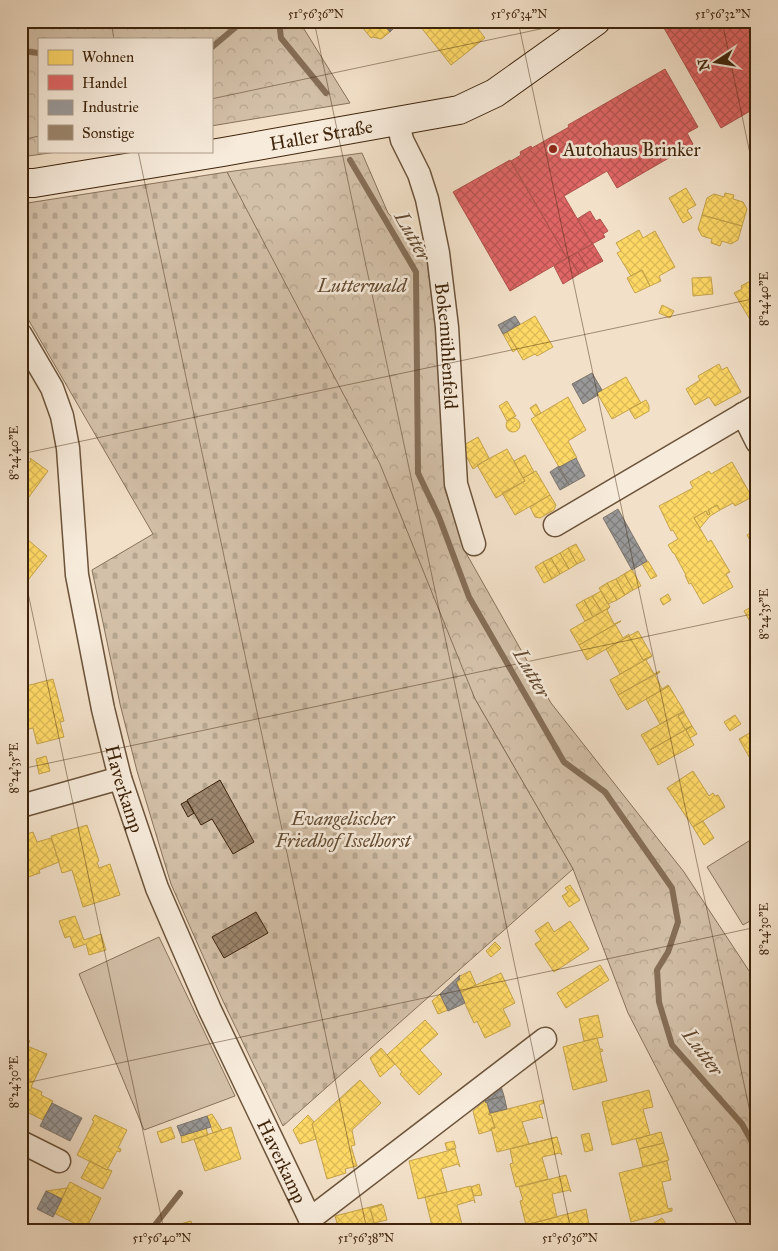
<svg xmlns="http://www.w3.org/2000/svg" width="778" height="1251" viewBox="0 0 778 1251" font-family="'IM FELL Great Primer',serif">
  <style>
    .green { fill: #d3c0a8; stroke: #88725a }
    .forest { fill: url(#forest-crowns); stroke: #88725a }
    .cemetery { fill: url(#cemetery-stones); stroke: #88725a }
    .homes { fill: url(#homes-cross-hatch); stroke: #c5a34b }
    .shops { fill: url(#shops-cross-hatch); stroke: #af524b }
    .industry { fill: url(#industry-cross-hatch); stroke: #7e766e }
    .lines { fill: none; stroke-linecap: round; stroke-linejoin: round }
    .stream { stroke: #856e56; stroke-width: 6 }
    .building { fill: url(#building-cross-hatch); stroke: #3e240b }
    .street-casing { stroke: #6b533a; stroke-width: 25 }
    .secondary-casing { stroke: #3e240b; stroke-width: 30 }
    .street { stroke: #f7ebdb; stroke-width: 22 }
    .secondary { stroke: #f7ebdb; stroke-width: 28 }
    .ticks { fill: none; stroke: #3e240b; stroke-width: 1; stroke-opacity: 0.45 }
    .poi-dot { fill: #8f2418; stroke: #f7ebdb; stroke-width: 2 }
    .labels { text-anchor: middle; stroke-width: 5; stroke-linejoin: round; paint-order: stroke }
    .street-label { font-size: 19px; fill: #3e240b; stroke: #f7ebdb }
    .poi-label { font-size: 19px; fill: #3e240b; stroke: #f7ebdb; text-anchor: start }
    .park-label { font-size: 19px; font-style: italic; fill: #634b32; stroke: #f7ebdb }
    .water-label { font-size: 20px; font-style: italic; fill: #624930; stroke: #f7ebdb }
    .neatline { fill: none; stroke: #3e240b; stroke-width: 2 }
    .ticks-label { font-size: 12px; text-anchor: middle; fill: #3e240b }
  </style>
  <defs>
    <pattern id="forest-crowns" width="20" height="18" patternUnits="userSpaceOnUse" patternTransform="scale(1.25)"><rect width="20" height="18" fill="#d3c0a8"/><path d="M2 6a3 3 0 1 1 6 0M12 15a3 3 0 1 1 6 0" fill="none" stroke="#b6a58f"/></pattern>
    <pattern id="cemetery-stones" width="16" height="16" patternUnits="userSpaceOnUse" patternTransform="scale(1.25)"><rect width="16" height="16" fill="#d3c0a8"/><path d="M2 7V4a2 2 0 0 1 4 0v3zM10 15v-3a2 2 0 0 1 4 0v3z" fill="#b6a58f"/></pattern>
    <pattern id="homes-cross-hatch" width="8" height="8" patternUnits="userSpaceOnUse" patternTransform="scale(1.25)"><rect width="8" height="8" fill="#ffd966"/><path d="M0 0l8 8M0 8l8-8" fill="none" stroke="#dcba57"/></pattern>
    <pattern id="shops-cross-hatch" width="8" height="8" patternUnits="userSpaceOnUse" patternTransform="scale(1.25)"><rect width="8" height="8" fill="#e06666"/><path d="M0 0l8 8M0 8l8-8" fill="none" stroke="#b75452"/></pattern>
    <pattern id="industry-cross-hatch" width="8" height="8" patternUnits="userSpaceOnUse" patternTransform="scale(1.25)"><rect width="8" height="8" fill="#999"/><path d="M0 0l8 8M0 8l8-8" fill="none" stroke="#7e7d7b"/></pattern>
    <pattern id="building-cross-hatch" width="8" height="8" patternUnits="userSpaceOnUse" patternTransform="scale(1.25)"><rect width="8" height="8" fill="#9c866d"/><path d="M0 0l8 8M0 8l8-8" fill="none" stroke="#816d58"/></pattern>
  </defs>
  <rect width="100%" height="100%" fill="#f2e0c8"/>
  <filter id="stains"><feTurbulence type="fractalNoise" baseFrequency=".004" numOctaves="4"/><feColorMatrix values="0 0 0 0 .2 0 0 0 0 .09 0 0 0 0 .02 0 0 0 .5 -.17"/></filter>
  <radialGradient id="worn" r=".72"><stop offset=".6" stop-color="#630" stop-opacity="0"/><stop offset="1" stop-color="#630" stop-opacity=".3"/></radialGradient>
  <path class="green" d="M 757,836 L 757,917 L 743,925 L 707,867 Z
    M 159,937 L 235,1096 L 144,1130 L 79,974 Z"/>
  <path class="forest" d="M 21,21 L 299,21 L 350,103 L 211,126 L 211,39 L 39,39 L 39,151 L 64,151 L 21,157 Z
    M 362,153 L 388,213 L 426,253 L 437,329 L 445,490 L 466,553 L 551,703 L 684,872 L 757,983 L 757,1230 L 740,1230 L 628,1013 L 573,869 L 475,699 L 227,172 Z"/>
  <path class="cemetery" d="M 227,172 L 380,464 L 475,699 L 573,869 L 283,1126 L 223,1001 L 171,884 L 137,771 L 120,704 L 92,570 L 153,534 L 21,307 L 21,204 Z"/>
  <path class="homes" d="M 363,21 L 381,21 L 390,32 L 381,39 L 373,37 L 371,38 L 362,27 L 364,26 Z
    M 416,21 L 472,21 L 485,38 L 451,65 Z
    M 686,188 L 696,205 L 687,210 L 692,218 L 683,223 L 669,198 Z
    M 725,193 L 734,195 L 733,199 L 743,202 L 747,209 L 742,226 L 702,215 L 707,198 L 714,194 L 724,197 Z
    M 702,215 L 742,226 L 738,240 L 731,244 L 722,241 L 720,246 L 711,243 L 712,239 L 702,236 L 698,229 Z
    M 639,230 L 643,238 L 655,231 L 675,267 L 659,276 L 661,281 L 650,286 L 642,270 L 631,276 L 617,253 L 621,251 L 616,243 Z
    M 642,270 L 650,286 L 635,293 L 627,278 Z
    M 711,277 L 713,294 L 693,296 L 692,278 Z
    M 754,279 L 757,284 L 757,325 L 754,326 L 734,293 L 742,289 L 741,286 Z
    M 662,305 L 674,311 L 670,318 L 659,313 Z
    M 535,316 L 553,347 L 537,356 L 535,354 L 523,360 L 507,332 Z
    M 507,332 L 517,349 L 513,352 L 503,334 Z
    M 719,364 L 722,370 L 727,367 L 741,392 L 715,406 L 709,397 L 695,405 L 686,389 L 700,380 L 698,376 Z
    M 626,377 L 641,403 L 612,419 L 597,393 Z
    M 568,397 L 586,430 L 568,441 L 577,458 L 559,467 L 531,419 Z
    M 646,400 L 649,406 L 649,411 L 635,419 L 629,409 Z
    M 507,401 L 516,416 L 507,421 L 499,406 Z
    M 536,404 L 541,413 L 535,416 L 530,408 Z
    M506 425a7 7 0 1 1 14 0a7 7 0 1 1-14 0Z
    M 478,437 L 489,458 L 473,469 L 465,454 L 464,445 Z
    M 507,449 L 525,481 L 496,498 L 477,465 Z
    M 525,455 L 534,472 L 523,478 L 514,461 Z
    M 30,458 L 48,471 L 23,505 L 21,503 L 21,474 L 31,460 Z
    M 732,462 L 752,497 L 735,506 L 733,503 L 720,510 L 717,505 L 708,510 L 710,514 L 708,515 L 706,511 L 694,518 L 708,542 L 711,540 L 720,555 L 730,572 L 726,574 L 733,587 L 703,604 L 691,583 L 689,584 L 685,575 L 686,575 L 674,553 L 673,553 L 668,545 L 678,539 L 673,530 L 671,531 L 659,506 L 693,488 L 690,482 L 709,471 L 711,474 Z
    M 536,471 L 550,495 L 515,515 L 502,493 L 525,481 L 523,478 Z
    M 550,495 L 556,505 L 554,510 L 540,518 L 535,517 L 530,507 Z
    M 717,505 L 720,510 L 710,516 L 700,528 L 694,518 L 706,511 L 708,515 L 710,514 L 708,510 Z
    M 757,529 L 757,548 L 755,549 L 747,535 Z
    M 21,534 L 47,556 L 21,589 Z
    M 576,544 L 585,560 L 577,564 L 568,548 Z
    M 568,548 L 577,564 L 569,569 L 560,553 Z
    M 560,553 L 569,569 L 560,574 L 551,558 Z
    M 551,558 L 560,574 L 552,579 L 543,562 Z
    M 648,561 L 657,576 L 651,579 L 642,564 Z
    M 543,562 L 552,579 L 544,583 L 535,567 Z
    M 632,569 L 641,586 L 633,590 L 624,574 Z
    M 624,574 L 633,590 L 625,595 L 616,579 Z
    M 616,579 L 625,595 L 617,600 L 607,583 Z
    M 607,583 L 617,600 L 608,604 L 599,588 Z
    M 601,591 L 610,607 L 602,612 L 592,596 Z
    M 668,594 L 671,600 L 663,605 L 660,599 Z
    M 592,596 L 602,612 L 593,617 L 584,600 Z
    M 584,600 L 593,617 L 585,621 L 576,605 Z
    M 757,604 L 757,634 L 744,611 Z
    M 610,607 L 607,610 L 614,624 L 621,621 L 579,645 L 570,630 Z
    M 621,621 L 615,624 L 623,638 L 629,634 L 629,636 L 587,660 L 579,645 Z
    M 638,631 L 652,656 L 643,660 L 629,636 Z
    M 629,636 L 643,660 L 652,656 L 620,674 L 606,649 Z
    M 652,656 L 646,660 L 654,674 L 660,671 L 618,695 L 610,680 Z
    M 660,672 L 655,675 L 662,689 L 668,685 L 669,686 L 627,710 L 618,695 Z
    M 53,679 L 64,721 L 60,722 L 64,737 L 37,744 L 33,728 L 29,729 L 25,712 L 21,713 L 21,682 L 24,681 L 26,686 Z
    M 669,686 L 684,711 L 660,724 L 646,699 Z
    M 684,711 L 684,712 L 678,716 L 685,729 L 692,726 L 650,750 L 641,735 Z
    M 684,712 L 692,726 L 685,729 L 678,716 Z
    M 735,715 L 741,724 L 730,731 L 724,722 Z
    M 692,726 L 686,730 L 694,745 L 658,765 L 650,750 Z
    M 692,726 L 697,734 L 690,738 L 686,730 Z
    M 755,730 L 757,734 L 757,771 L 739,739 Z
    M 46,756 L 50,771 L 39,774 L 36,759 Z
    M 693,771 L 709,796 L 713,793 L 715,796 L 718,795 L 725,807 L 693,827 L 667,788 Z
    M 703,821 L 714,838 L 704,845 L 693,827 Z
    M 87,825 L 99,861 L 97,862 L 99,868 L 110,864 L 120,895 L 83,907 L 72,870 L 62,873 L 51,836 Z
    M 33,832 L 37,842 L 51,838 L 59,862 L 39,870 L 40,873 L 28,877 L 27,874 L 21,876 L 21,836 Z
    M 570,885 L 580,900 L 569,907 L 562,896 L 568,892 L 565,888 Z
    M 75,916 L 84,940 L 101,934 L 106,950 L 89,955 L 86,944 L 74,948 L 70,936 L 65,938 L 59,921 Z
    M 570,921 L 589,949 L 554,972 L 535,944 L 541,940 L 535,931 L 548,922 L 554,932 Z
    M 495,942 L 501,948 L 491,957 L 486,951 Z
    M 600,965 L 609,980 L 566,1008 L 557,993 Z
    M 470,971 L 476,985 L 461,992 L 456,982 L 460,979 L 459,978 L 460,976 Z
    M 501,973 L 515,1003 L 503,1009 L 510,1023 L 510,1026 L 485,1038 L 477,1021 L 474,1023 L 460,993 Z
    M 440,994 L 448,1010 L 438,1014 L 432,1001 Z
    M 598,1015 L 603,1037 L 584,1041 L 579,1019 Z
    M 425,1020 L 438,1034 L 420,1050 L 442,1074 L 419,1095 L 400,1074 L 402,1072 L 387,1055 Z
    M 21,1037 L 30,1041 L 27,1046 L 47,1054 L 31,1087 L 42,1092 L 41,1095 L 53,1101 L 43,1120 L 21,1109 Z
    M 597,1038 L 600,1049 L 602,1049 L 603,1051 L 600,1052 L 607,1081 L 573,1090 L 563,1047 Z
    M 381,1048 L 395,1064 L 380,1077 L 370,1058 Z
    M 360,1080 L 381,1103 L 352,1130 L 355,1145 L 351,1146 L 357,1166 L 345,1169 L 346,1173 L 327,1179 L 312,1124 Z
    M 649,1090 L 653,1107 L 643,1109 L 650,1135 L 612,1145 L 602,1102 Z
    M 543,1100 L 544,1103 L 539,1105 L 543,1119 L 541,1117 L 522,1122 L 529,1144 L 557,1137 L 497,1152 L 491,1128 L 495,1128 L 491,1115 L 489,1115 L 488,1114 Z
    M 485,1101 L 486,1103 L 487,1102 L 490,1113 L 489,1115 L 491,1115 L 495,1128 L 491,1128 L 492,1130 L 479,1134 L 473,1111 Z
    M 212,1114 L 222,1130 L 213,1133 L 207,1116 Z
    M 95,1115 L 127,1130 L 118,1148 L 121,1149 L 120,1152 L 117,1151 L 107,1170 L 77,1155 L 94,1121 L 92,1120 Z
    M 308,1115 L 314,1122 L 312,1124 L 316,1139 L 300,1144 L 293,1130 Z
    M 171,1127 L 175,1138 L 161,1143 L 157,1132 Z
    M 231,1127 L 241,1159 L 205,1171 L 194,1139 Z
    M 206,1128 L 208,1135 L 182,1143 L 181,1136 Z
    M 661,1132 L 664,1143 L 639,1149 L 636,1139 Z
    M 589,1133 L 593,1150 L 585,1152 L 581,1135 Z
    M 557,1137 L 562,1155 L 560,1153 L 542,1157 L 548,1179 L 516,1187 L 510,1164 L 513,1163 L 510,1149 Z
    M 454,1141 L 456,1148 L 447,1150 L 445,1143 Z
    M 664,1143 L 669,1160 L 643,1167 L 639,1149 Z
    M 455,1149 L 460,1167 L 458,1164 L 441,1169 L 447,1192 L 418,1199 L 409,1161 Z
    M 90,1161 L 107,1170 L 108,1169 L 112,1171 L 103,1189 L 81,1178 Z
    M 667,1161 L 671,1180 L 662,1182 L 668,1209 L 672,1208 L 672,1211 L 631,1222 L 619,1173 Z
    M 566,1175 L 571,1192 L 570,1190 L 552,1194 L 557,1217 L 526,1225 L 520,1201 L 523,1200 L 519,1187 Z
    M 70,1182 L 101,1198 L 86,1229 L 54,1213 Z
    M 479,1184 L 482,1195 L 474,1196 L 471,1187 Z
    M 471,1186 L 475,1203 L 474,1200 L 457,1205 L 463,1228 L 455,1230 L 433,1230 L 425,1197 Z
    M 67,1188 L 62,1199 L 46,1191 Z
    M 382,1204 L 370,1208 L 376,1230 L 339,1230 L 335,1216 Z
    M 383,1205 L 387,1220 L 374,1223 L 370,1208 Z
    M 586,1209 L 590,1230 L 531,1230 L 529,1224 Z
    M 662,1218 L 670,1230 L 647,1230 L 646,1228 Z
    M 191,1221 L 193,1230 L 170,1230 L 169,1227 Z
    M 480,1223 L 482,1230 L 455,1230 L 463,1228 Z"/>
  <path class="shops" d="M 660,21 L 747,21 L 757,39 L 757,107 L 721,128 Z
    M 665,69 L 698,127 L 687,133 L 693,144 L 617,188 L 607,171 L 564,196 L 592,244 L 567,258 L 511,161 L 521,155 L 520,152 L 531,146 L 532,148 L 569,127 L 568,125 Z
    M 510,160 L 567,258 L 510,291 L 453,192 Z
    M 590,211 L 596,221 L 600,219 L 608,231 L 603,234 L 605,237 L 592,244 L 577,219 Z
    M 593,244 L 603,261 L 588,269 L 578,252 Z
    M 578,252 L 588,269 L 579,274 L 569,257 Z
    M 569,257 L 579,274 L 563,284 L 554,266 Z"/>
  <path class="industry" d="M 381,21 L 394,21 L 397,25 L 390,32 Z
    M 515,316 L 520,324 L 503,334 L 498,325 Z
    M 592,373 L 602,390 L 597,393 L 598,395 L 583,404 L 572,384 Z
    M 576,458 L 585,476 L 569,485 L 558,468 Z
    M 559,466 L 569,485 L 560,490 L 550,472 Z
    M 618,509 L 647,561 L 632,570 L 603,518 Z
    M 460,975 L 459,978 L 460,979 L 456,982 L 465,1003 L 448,1011 L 440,994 Z
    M 500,1083 L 504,1096 L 485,1101 L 484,1096 Z
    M 504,1096 L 507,1109 L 490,1113 L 487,1102 L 486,1103 L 485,1101 Z
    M 52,1103 L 82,1118 L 70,1141 L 40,1126 Z
    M 207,1116 L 211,1127 L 181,1136 L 177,1126 Z
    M 46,1191 L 62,1199 L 53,1217 L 37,1209 Z"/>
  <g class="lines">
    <path class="stream" d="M 279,21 L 281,38 L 326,93
      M 211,48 L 243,21
      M 21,51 L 39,53
      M 350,160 L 416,272 L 418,473 L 439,517 L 469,597 L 564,762 L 605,792 L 672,888 L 678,922 L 668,952 L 657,970 L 659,1002 L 672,1045 L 742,1124 L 757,1151
      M 151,1230 L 180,1193"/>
  </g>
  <path class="building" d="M 220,780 L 254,842 L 233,854 L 212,819 L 201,825 L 187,800 Z
    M 187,801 L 194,813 L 188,817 L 181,804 Z
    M 256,912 L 268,933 L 224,958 L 212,937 Z"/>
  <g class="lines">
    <defs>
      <g id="street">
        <path id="s1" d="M 398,122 L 402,140 L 419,174 L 427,199 L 438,253 L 447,327 L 456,484 L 474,544"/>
        <path id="s2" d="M 21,335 L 52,388 L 62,416 L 68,448 L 77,575 L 103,709 L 120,778 L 157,888 L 210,1010 L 310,1219 L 312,1230"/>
        <path d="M 743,414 L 757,442"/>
        <path d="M 555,525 L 757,406"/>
        <path d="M 21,806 L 120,778"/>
        <path d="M 21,1142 L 59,1161"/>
        <path d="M 310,1219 L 545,1039"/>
      </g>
      <g id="secondary">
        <path id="s3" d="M 21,183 L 34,183 L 223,152 L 459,110 L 495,93 L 596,21"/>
      </g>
    </defs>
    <use href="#street" class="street-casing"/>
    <use href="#secondary" class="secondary-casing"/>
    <use href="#street" class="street"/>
    <use href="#secondary" class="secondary"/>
  </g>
  <path class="ticks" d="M 111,21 L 114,39M 314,21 L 571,1230M 518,21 L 757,1145M 722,21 L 757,187M 211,99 L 578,21M 21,140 L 39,136M 138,151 L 367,1230M 21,454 L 757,298M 21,560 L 164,1230M 21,769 L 757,613M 21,1084 L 757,927"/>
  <circle class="poi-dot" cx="553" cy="149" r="5"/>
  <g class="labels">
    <g class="street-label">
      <text dy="7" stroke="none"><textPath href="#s3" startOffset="304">Haller Straße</textPath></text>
      <text dy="7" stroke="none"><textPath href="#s1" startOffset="231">Bokemühlenfeld</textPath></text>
      <text dy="7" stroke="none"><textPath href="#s2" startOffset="470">Haverkamp</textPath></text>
      <text dy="7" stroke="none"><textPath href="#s2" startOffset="875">Haverkamp</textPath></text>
    </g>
    <g class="poi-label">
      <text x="563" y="156">Autohaus Brinker</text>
    </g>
    <g class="park-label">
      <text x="362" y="292">Lutterwald</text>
      <text x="343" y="825">Evangelischer<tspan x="343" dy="22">Friedhof Isselhorst</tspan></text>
    </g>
    <g class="water-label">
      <text transform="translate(413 236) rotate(61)" y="7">Lutter</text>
      <text transform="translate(532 673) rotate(60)" y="7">Lutter</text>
      <text transform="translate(703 1052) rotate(53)" y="7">Lutter</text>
    </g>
  </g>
  <rect width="778" height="1251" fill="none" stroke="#f2e0c8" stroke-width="55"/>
  <rect x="38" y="38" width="175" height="115" fill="#f7ebdb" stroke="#ad9b88"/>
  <rect x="48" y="50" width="25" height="15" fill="#ffd966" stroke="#ad9b88"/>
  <text x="82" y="62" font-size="15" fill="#3e240b">Wohnen</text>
  <rect x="48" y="75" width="25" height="15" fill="#e06666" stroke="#ad9b88"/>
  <text x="82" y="88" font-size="15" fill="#3e240b">Handel</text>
  <rect x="48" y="100" width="25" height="15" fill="#999999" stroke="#ad9b88"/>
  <text x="82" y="112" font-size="15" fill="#3e240b">Industrie</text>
  <rect x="48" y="125" width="25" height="15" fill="#9c866d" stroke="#ad9b88"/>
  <text x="82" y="138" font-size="15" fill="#3e240b">Sonstige</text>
  <g transform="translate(716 62) rotate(258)" stroke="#f7ebdb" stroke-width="4" paint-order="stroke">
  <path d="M0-4L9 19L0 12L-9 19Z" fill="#3e240b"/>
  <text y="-8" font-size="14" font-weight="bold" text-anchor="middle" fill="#3e240b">N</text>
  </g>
  <rect x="28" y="28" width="722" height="1196" class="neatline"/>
  <g class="ticks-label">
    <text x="316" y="18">51°56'36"N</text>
    <text x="519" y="18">51°56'34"N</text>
    <text x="723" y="18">51°56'32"N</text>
    <text transform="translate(764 299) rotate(-90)" y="4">8°24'40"E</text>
    <text transform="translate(14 453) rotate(-90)" y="4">8°24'40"E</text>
    <text transform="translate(764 614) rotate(-90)" y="4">8°24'35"E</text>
    <text transform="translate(14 768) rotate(-90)" y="4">8°24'35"E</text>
    <text transform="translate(764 929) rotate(-90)" y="4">8°24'30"E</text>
    <text transform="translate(14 1082) rotate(-90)" y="4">8°24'30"E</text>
    <text x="162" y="1242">51°56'40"N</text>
    <text x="366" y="1242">51°56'38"N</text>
    <text x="570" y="1242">51°56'36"N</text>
  </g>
  <rect width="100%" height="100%" filter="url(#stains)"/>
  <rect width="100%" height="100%" fill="url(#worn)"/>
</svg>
